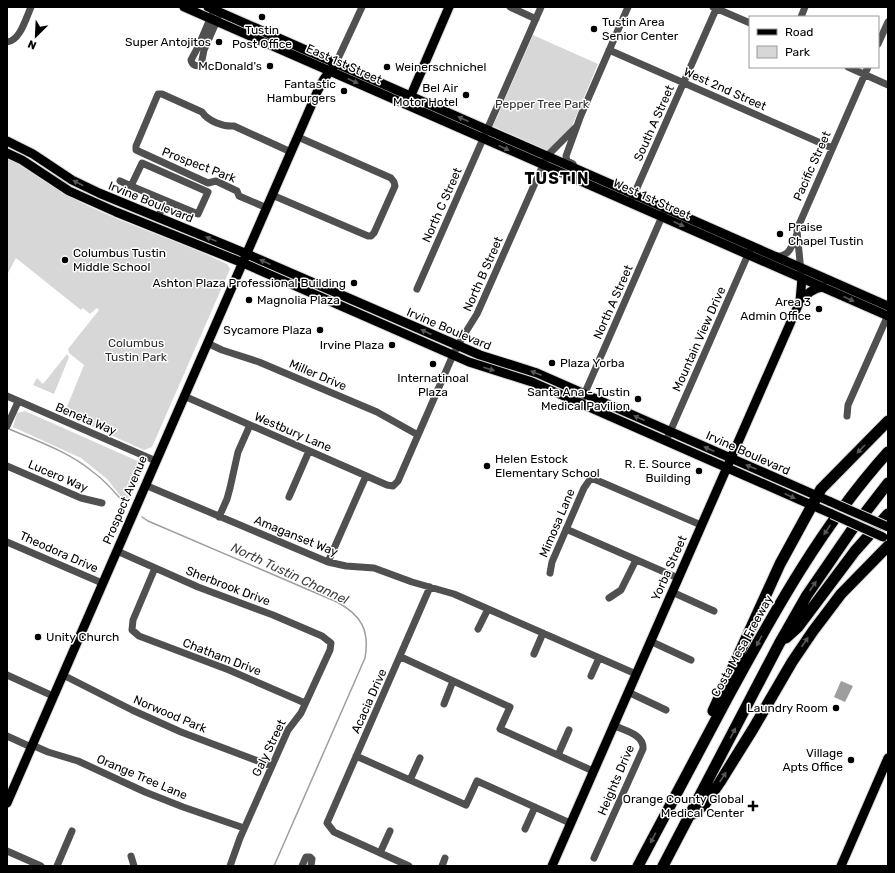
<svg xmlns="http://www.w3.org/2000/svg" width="895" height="873" viewBox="0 0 895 873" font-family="Rubik,sans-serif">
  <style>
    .green { fill: #d7d7d7 }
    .water { fill: #9e9e9e }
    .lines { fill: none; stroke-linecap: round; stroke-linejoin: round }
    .stream { stroke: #9e9e9e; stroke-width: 1.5 }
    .major-casing { stroke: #dbdbdb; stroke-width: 11 }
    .highway-casing { stroke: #dbdbdb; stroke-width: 13 }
    .minor { stroke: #505050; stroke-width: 7 }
    .major { stroke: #000; stroke-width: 9 }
    .highway { stroke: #000; stroke-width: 11 }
    .major-bridge-casing { stroke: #dbdbdb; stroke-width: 11; stroke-linecap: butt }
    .major-bridge { stroke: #000; stroke-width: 9 }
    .oneway { fill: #595959 }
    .poi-dot { fill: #000; stroke: #fff; stroke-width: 1.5 }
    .labels { text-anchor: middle; stroke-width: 3; stroke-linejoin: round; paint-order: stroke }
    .poi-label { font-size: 12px; fill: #000; stroke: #fff; text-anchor: end }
    .street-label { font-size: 12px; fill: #000; stroke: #fff }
    .park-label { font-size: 12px; fill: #2e2e2e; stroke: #fff }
    .water-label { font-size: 13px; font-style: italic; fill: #3f3f3f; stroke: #fff }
    .district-label { font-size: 16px; font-weight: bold; letter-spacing: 1px; fill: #000; stroke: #fff }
  </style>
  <rect width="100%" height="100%" fill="#fff"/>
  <path class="green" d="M 533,35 L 598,64 L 572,126 L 548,151 L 493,126 Z
    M 7,158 C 34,172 58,192 86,205 C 132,227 182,242 227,264 L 230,269 L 152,447 L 144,450 L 64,414 L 84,365 L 69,353 L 68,349 L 99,310 L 97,308 L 90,314 L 83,308 L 81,310 L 16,258 L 7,275 Z
    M 67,354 L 69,357 L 54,394 L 33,385 L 37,378 L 43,384 Z
    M 25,411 L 142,463 L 144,468 L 127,504 L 107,479 L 81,458 L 13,427 L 17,413 Z"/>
  <path class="water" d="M 841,681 L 853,686 L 845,702 L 834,697 Z"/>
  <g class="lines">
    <path class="stream" d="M 7,428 C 36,441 68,451 93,472 C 106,481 116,494 126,505
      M 142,517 L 148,521 L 337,602 C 361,615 370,630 365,658 L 274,866"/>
    <defs>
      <path id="major" d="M 184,7 L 888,316
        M 208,7 L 888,306
        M 409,100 L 449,7
        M 7,141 L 33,154 L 72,180 L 99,193 L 247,254 L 480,355 L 537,373 L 831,502
        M 7,153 L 22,160 L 69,191 L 116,212 L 243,263 L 469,362 L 532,382 L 832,514
        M 800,301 C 807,294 813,288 823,287
        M 7,803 L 318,90 L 324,79 L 336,63
        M 552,866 L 800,301 L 802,278
        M 841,866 L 888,758"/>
      <path id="highway" d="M 786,638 L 798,627 L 855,551 L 888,514
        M 713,711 L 780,564 L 821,489 L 888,421
        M 693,814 L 705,804 L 720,782 L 753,729 L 792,662 L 813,631 L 841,594 L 888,546
        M 638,866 C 668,809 699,752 729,695 C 775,610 823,524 888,452
        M 663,866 L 779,644 L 807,595 L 851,531 L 888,483"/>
    </defs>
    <use href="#major" class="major-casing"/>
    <use href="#highway" class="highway-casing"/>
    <path class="minor" d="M 510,7 L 536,19
      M 713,7 L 750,23
      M 212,14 L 198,47 L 191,60 C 192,65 196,67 201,65 L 204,50 L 218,18
      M 801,17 L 805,7
      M 7,42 C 20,41 26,18 31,7
      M 878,44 L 888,22
      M 609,50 L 832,148
      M 336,63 L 362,7
      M 848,67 L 888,85
      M 142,163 L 208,192 L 198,214 L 131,186 Z
      M 573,164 L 567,161 L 566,156 L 581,115 L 628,7
      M 120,181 L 131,186
      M 272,195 L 368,236 L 371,236 L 374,233 L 395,186 L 394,182 L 391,178 L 298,137
      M 632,199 L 717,7
      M 267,208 L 239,196 L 237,191 L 216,181 L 208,183 L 136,150 L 136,146 L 158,94 L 162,94 L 202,112 C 208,121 223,127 234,126 L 291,152
      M 158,218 L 165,201
      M 776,256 C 790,257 792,245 797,234
      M 801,272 L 797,231 L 798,227 L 868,67
      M 417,289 L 541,7
      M 207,343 L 222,350 L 259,362 L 377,412 L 418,435
      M 7,396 L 156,461
      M 184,396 L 387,485 L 393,486 L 398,481 L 453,355 L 462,338 L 477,314 L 547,156 L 576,127
      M 580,404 L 664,212
      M 847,416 L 848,405 L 888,315
      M 7,426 L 18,402
      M 666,441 L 750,250
      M 7,466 L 81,498 L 102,503
      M 145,485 L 328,562 L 346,566 L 374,568 L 412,582 L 454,594 L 636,674
      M 289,497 L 309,451
      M 219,517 L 227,499 L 230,488 L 238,452 L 250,425
      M 566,529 L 678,578
      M 7,542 L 102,583
      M 117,551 L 198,587 L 273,615 L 322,636 L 331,643 L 330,650 L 301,713 L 288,730 L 240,838 L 230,866
      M 328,562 L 366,476
      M 155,568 L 133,620 L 132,630 L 139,636 L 229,670 L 305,703
      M 550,573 L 552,562 L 584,488 L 591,478 L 601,482 L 701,525
      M 672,592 L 714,611
      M 609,598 L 621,590 L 636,560
      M 478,629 L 488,609
      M 650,641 L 691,660
      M 534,654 L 543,633
      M 401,657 L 510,707 L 500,729 L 593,771
      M 7,675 L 53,696
      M 63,675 L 132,710 L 181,732 L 271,766
      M 591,676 L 599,658
      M 628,692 L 666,710
      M 444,704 L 453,681
      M 7,736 L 31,747
      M 32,745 L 48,752 L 78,761 L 145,792 L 183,807 L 244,828
      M 558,755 L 569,730
      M 356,756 L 466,805 L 477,781 L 570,823
      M 410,780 L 420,758
      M 525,829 L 535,807
      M 7,851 L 41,866
      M 380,853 L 390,831
      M 131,856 L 134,866
      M 594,858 L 643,749 C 644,734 625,731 613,725
      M 57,866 L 72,831
      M 302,866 L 306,857 L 310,857 L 312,859 L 311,866
      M 409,866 L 334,832 L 327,823 L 430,587
      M 442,866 L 445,858"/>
    <use href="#major" class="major"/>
    <use href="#highway" class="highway"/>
    <defs>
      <path id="major-bridge" d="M 831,502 L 888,527
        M 832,514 L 883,537"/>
    </defs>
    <use href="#major-bridge" class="major-bridge-casing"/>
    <use href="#major-bridge" class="major-bridge"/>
  </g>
  <defs><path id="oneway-solid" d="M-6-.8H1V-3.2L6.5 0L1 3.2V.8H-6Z"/></defs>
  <g class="oneway">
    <use href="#oneway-solid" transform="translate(353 81) rotate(24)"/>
    <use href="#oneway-solid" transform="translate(463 119) rotate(-156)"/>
    <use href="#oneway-solid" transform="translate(504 148) rotate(24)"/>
    <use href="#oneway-solid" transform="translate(78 183) rotate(-152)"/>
    <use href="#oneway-solid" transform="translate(679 224) rotate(24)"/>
    <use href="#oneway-solid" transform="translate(211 239) rotate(-158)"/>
    <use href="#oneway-solid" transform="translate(265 262) rotate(-156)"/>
    <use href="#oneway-solid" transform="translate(849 299) rotate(24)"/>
    <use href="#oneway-solid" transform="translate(426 332) rotate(-156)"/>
    <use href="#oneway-solid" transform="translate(489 369) rotate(18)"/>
    <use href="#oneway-solid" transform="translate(536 373) rotate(-159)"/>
    <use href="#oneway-solid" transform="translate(639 418) rotate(-156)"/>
    <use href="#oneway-solid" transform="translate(709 449) rotate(-156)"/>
    <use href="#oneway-solid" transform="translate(861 449) rotate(134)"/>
    <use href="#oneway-solid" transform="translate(751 467) rotate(-157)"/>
    <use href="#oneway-solid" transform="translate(790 496) rotate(24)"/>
    <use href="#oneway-solid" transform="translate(827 530) rotate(124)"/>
    <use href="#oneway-solid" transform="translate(813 586) rotate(-56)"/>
    <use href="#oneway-solid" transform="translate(759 641) rotate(118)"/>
    <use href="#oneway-solid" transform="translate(805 642) rotate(-56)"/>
    <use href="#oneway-solid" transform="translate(733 733) rotate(-62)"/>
    <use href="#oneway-solid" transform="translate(723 777) rotate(-57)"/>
    <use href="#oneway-solid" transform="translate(653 838) rotate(118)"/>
  </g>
  <g class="poi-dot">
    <circle cx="262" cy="17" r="4"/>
    <circle cx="594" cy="29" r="4"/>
    <circle cx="219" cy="42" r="4"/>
    <circle cx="270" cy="66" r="4"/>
    <circle cx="387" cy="67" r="4"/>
    <circle cx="344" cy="91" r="4"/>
    <circle cx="466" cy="95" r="4"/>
    <circle cx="780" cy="234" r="4"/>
    <circle cx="65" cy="260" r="4"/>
    <circle cx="354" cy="283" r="4"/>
    <circle cx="249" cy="300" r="4"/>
    <circle cx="819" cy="309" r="4"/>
    <circle cx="320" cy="330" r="4"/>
    <circle cx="392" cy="345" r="4"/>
    <circle cx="552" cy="363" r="4"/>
    <circle cx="433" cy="364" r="4"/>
    <circle cx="638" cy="399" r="4"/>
    <circle cx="487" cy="466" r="4"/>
    <circle cx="699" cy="471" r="4"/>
    <circle cx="38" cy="637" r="4"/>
    <circle cx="836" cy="708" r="4"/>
    <circle cx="851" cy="760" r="4"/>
    <path d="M751 800h4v4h4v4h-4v4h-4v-4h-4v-4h4z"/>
  </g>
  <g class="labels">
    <g class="poi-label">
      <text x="602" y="26" text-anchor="start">Tustin Area<tspan x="602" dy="14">Senior Center</tspan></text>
      <text x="262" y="34" text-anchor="middle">Tustin<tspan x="262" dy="14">Post Office</tspan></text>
      <text x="211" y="46">Super Antojitos</text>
      <text x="262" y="70">McDonald's</text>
      <text x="395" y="71" text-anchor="start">Weinerschnichel</text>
      <text x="336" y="88">Fantastic<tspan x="336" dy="14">Hamburgers</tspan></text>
      <text x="458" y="92">Bel Air<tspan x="458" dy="14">Motor Hotel</tspan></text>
      <text x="788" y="231" text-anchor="start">Praise<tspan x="788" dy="14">Chapel Tustin</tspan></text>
      <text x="73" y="257" text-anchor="start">Columbus Tustin<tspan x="73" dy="14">Middle School</tspan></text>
      <text x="346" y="287">Ashton Plaza Professional Building</text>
      <text x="257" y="304" text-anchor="start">Magnolia Plaza</text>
      <text x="811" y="306">Area 3<tspan x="811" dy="14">Admin Office</tspan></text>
      <text x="312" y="334">Sycamore Plaza</text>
      <text x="384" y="349">Irvine Plaza</text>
      <text x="560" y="367" text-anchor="start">Plaza Yorba</text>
      <text x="433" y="382" text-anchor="middle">Internatinoal<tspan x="433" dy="14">Plaza</tspan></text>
      <text x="630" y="396">Santa Ana - Tustin<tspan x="630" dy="14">Medical Pavilion</tspan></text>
      <text x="495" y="463" text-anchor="start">Helen Estock<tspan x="495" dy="14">Elementary School</tspan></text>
      <text x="691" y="468">R. E. Source<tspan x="691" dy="14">Building</tspan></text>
      <text x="46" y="641" text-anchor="start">Unity Church</text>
      <text x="828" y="712">Laundry Room</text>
      <text x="843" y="757">Village<tspan x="843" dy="14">Apts Office</tspan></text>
      <text x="744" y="803">Orange County Global<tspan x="744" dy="14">Medical Center</tspan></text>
    </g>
    <g class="street-label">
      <text transform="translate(344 64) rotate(24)" y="4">East 1st Street</text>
      <text transform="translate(725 89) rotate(24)" y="4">West 2nd Street</text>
      <text transform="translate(654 123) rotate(-66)" y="4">South A Street</text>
      <text transform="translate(199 165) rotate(21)" y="4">Prospect Park</text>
      <text transform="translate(812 166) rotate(-66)" y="4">Pacific Street</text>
      <text transform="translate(652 199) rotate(24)" y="4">West 1st Street</text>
      <text transform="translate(151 202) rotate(22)" y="4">Irvine Boulevard</text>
      <text transform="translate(442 205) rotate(-66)" y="4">North C Street</text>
      <text transform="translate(483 274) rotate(-66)" y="4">North B Street</text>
      <text transform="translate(613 302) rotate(-66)" y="4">North A Street</text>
      <text transform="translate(449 329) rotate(23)" y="4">Irvine Boulevard</text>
      <text transform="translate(699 339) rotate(-66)" y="4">Mountain View Drive</text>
      <text transform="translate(318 375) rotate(23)" y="4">Miller Drive</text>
      <text transform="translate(86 419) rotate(23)" y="4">Beneta Way</text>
      <text transform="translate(293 432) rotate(23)" y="4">Westbury Lane</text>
      <text transform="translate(748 453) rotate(24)" y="4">Irvine Boulevard</text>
      <text transform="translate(58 476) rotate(23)" y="4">Lucero Way</text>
      <text transform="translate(125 500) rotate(-67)" y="4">Prospect Avenue</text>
      <text transform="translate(557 523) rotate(-67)" y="4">Mimosa Lane</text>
      <text transform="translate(296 536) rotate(22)" y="4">Amaganset Way</text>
      <text transform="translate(59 552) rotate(24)" y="4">Theodora Drive</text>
      <text transform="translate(669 568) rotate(-66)" y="4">Yorba Street</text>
      <text transform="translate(228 586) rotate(21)" y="4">Sherbrook Drive</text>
      <text transform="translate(742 646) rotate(-61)" y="4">Costa Mesa Freeway</text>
      <text transform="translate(222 657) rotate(21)" y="4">Chatham Drive</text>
      <text transform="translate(369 701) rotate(-66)" y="4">Acacia Drive</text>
      <text transform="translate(170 714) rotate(23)" y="4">Norwood Park</text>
      <text transform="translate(269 748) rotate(-64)" y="4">Galy Street</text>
      <text transform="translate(142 777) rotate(23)" y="4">Orange Tree Lane</text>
      <text transform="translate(616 780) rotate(-67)" y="4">Heights Drive</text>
    </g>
    <g class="park-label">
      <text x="542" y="108">Pepper Tree Park</text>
      <text x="136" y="347">Columbus<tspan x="136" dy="14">Tustin Park</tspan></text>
    </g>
    <g class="water-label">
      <text transform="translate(290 573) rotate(25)" y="5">North Tustin Channel</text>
    </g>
    <g class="district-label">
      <text x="557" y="184">TUSTIN</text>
    </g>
  </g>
  <rect width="895" height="873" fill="none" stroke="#000000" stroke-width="16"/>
  <rect x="749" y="16" width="130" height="52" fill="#ffffff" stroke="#999999"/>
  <rect x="757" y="29" width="20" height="6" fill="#000000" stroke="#999999"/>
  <text x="785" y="36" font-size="12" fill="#000000">Road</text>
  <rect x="757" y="46" width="20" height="12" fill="#d7d7d7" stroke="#999999"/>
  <text x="785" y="56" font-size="12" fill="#000000">Park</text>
  <g transform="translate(36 36) rotate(204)" stroke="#ffffff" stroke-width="3" paint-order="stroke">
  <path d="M0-3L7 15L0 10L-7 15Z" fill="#000000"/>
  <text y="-6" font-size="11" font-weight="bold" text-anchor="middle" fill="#000000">N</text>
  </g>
</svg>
